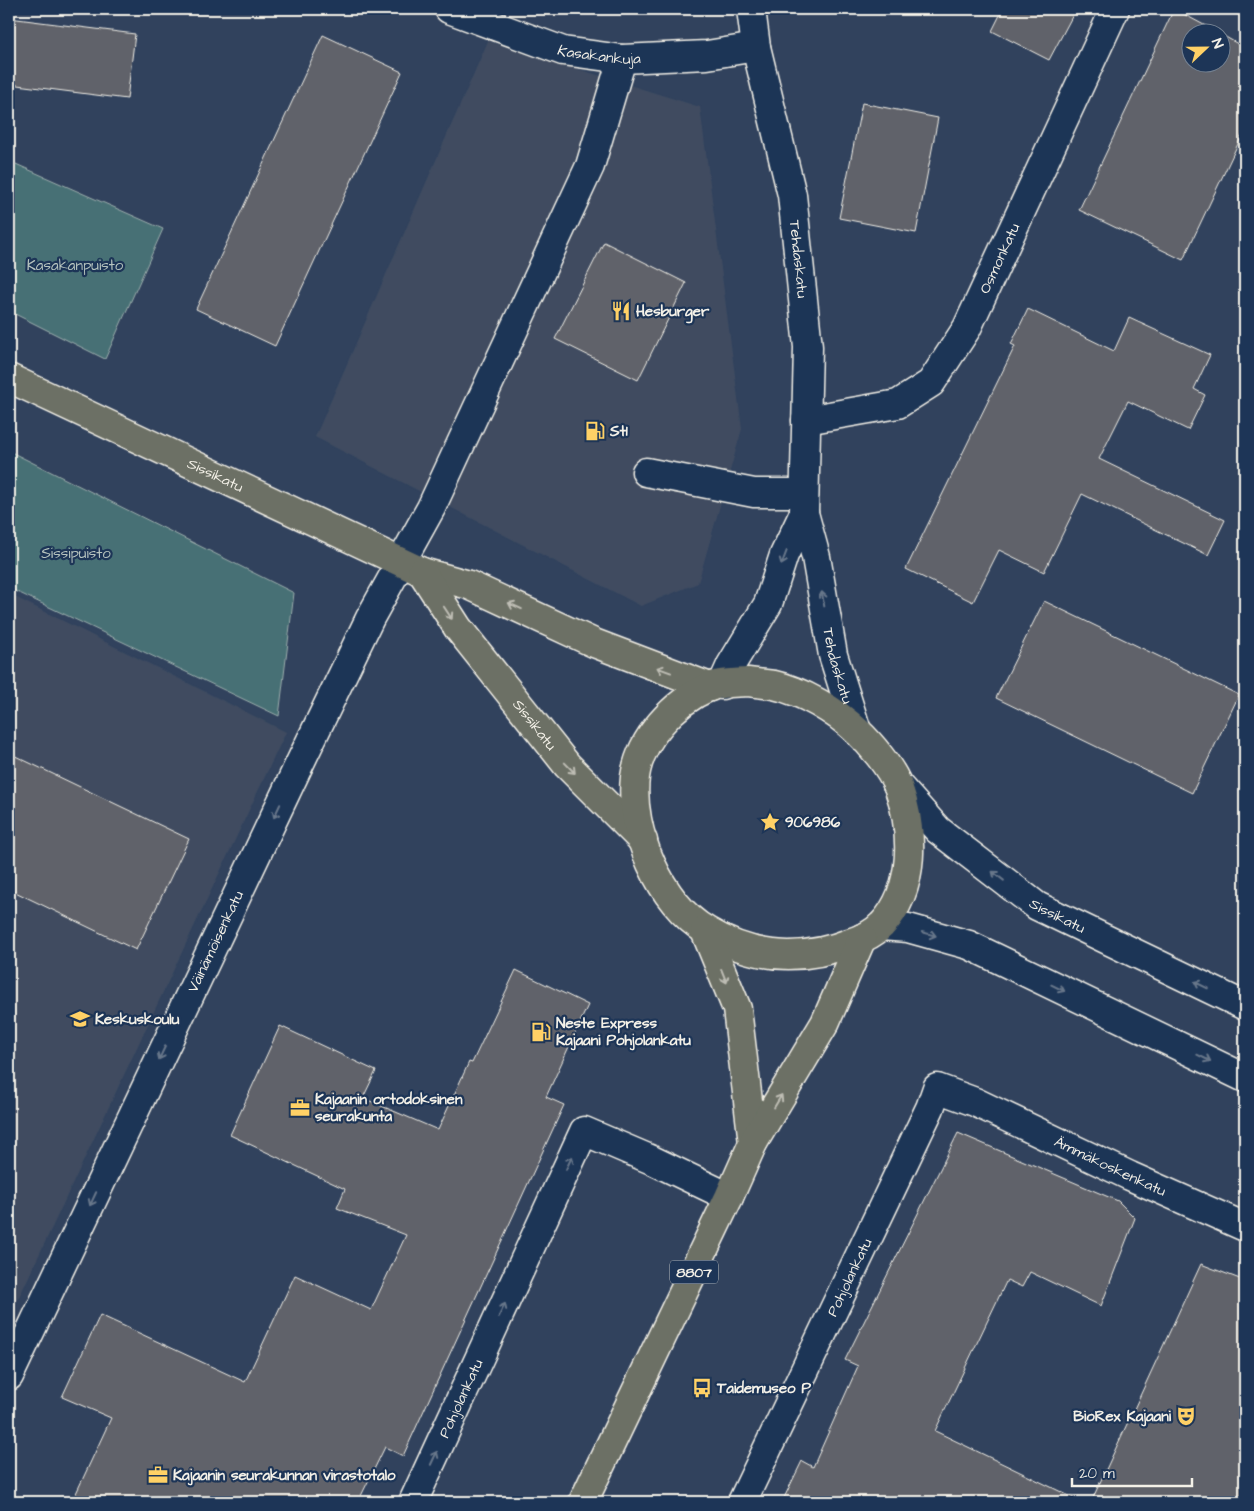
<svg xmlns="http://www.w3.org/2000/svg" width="1254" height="1511" viewBox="0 0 1254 1511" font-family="'Architects Daughter',sans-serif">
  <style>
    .built { fill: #3f4c61 }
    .green { fill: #476f74; stroke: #9eb0ae }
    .building { fill: #60626a; stroke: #f4f1e8 }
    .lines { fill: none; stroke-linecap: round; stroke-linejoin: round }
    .minor-casing { stroke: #f4f1e8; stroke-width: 31 }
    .major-casing { stroke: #f4f1e8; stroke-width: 31 }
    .minor { stroke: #1d3557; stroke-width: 28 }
    .major { stroke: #6c7065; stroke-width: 28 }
    .oneway { stroke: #68778a }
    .oneway2 { stroke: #bebdb4 }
    .labels { text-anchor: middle; stroke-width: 4.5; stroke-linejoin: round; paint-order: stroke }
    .shield { fill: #1d3557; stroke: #b4b9bc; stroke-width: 1 }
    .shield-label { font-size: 14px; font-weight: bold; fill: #f4f1e8 }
    .street-label { font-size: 15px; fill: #f4f1e8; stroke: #1d3557 }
    .park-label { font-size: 15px; fill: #b7c4bf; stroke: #1d3557 }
    .poi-label { font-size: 15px; font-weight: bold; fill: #f4f1e8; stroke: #1d3557; text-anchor: start }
  </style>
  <rect width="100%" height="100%" fill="#31425d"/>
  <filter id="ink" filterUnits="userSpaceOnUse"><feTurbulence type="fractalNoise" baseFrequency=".02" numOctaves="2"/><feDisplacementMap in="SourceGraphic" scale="10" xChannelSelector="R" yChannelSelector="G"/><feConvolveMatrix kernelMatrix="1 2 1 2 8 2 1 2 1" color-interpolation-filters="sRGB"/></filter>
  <g filter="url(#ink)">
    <path class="built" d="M 488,41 L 700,107 L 742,429 L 698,583 L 641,606 L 315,437 Z
      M 9,594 L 286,732 L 14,1308 L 9,1306 Z"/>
    <path class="green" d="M 9,161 L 163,229 L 105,359 L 9,311 Z
      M 9,451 L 294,593 L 279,716 L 9,588 Z"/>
    <path class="building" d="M 1003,9 L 1076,9 L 1049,60 L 992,31 Z
      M 1174,9 L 1217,32 L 1192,32 L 1192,62 L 1222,62 L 1222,35 L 1245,48 L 1245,129 L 1183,260 L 1079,210 Z
      M 9,18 L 135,34 L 127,99 L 9,84 Z
      M 323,35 L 402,72 L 275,346 L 196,309 Z
      M 862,103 L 938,118 L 916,233 L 839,218 Z
      M 604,242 L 686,283 L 638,380 L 555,339 Z
      M 1028,309 L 1114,351 L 1129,318 L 1210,355 L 1194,389 L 1205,395 L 1188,430 L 1128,401 L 1099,459 L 1225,520 L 1208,555 L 1082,494 L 1044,572 L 999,550 L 973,602 L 906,569 L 1015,346 L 1011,344 Z
      M 1044,601 L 1239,695 L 1192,793 L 996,698 Z
      M 9,753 L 189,839 L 136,950 L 9,889 Z
      M 516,970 L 588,1005 L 546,1097 L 564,1105 L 403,1456 L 385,1447 L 358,1502 L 72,1502 L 111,1418 L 62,1397 L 100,1315 L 245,1382 L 295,1275 L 371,1310 L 406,1235 L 337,1208 L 345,1189 L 230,1135 L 280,1026 L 376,1071 L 363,1098 L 438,1130 L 469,1062 L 472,1063 Z
      M 958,1133 L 1118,1201 L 1135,1218 L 1101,1306 L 1030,1272 L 1022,1287 L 1007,1280 L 935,1431 L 1082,1502 L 782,1502 L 802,1461 L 813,1467 L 858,1366 L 845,1360 Z
      M 1201,1264 L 1245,1281 L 1245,1502 L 1091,1502 Z"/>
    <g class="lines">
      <defs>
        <g id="minor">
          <path id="s1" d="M 449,9 L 563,51 L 622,59 L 707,55 L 756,47"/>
          <path id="s2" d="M 751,9 L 756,47 L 792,195 L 808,347 L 804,513 L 816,557 L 833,655 L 857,731"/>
          <path id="s3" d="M 806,420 L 898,404 L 931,383 L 967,328 L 1115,9"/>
          <path d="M 646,472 L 754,493 L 804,493"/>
          <path d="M 722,685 L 731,665 L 768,604 L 784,555 L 804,513"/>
          <path id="s4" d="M 897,784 L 938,830 L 1037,906 L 1245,1006"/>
          <path d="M 881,926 L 908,928 L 969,945 L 1245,1078"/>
          <path id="s5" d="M 9,1376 L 298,767 L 370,618 L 431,508 L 590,166 L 622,59"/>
          <path id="s6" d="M 413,1502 L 584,1131 L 652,1160 L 729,1197"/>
          <path id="s7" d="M 742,1502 L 930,1108 L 937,1088 L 975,1102 L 1130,1176 L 1245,1227"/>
        </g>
        <g id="major">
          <path id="s8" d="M 9,378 L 422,572 L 469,585 L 594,643 L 710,687"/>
          <path id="s9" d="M 422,572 L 458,628 L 567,765 L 643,841"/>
          <path d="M 748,682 C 756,683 765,684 774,685 C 802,691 836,711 857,731 C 871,744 891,768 898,786 C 914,830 916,889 882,925 C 874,933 862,939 852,942 C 802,962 753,959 707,931 C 660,904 629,830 635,777 C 640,739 674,702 709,687 C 721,682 736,683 748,682 Z"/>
          <path d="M 705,931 L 737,1009 L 753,1143"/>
          <path d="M 583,1502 L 729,1197 L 753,1143 L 825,1023 L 862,938"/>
        </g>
      </defs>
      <use href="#minor" class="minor-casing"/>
      <use href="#major" class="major-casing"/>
      <use href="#minor" class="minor"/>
      <use href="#major" class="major"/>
    </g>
    <defs><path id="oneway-shaft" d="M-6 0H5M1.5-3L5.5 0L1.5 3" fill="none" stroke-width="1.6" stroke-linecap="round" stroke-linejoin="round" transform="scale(1.25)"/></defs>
    <g class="oneway">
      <use href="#oneway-shaft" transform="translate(784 558) rotate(111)"/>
      <use href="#oneway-shaft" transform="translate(823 599) rotate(-100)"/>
      <use href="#oneway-shaft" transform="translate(277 811) rotate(115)"/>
      <use href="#oneway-shaft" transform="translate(998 876) rotate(-142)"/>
      <use href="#oneway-shaft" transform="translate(929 934) rotate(15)"/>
      <use href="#oneway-shaft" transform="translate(1201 985) rotate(-154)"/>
      <use href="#oneway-shaft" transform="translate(1058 988) rotate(26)"/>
      <use href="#oneway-shaft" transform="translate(162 1053) rotate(115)"/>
      <use href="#oneway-shaft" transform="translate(1204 1058) rotate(26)"/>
      <use href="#oneway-shaft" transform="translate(569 1163) rotate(-65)"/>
      <use href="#oneway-shaft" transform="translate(93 1199) rotate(115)"/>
      <use href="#oneway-shaft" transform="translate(502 1310) rotate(-65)"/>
      <use href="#oneway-shaft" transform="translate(434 1458) rotate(-65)"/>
    </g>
    <g class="oneway2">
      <use href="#oneway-shaft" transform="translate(515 606) rotate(-155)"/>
      <use href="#oneway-shaft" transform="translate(448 613) rotate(57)"/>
      <use href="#oneway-shaft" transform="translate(664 670) rotate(-160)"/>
      <use href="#oneway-shaft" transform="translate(570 768) rotate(46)"/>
      <use href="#oneway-shaft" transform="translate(724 976) rotate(68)"/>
      <use href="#oneway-shaft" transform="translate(778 1101) rotate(-59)"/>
    </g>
  </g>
  <defs>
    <symbol id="restaurant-bare" viewBox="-9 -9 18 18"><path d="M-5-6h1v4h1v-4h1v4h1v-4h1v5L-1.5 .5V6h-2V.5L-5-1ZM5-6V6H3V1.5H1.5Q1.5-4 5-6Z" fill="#ffd166" stroke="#1d3557" stroke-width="2.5" paint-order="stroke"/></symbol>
    <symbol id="fuel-bare" viewBox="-9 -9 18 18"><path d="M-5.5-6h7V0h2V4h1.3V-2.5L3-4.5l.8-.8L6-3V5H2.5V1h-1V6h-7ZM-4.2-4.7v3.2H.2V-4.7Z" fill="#ffd166" stroke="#1d3557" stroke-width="2.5" paint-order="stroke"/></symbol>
    <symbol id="sight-bare" viewBox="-9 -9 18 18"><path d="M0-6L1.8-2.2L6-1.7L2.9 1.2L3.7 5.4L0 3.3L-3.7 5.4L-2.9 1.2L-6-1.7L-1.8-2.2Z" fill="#ffd166" stroke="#1d3557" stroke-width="2.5" paint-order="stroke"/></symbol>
    <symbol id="school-bare" viewBox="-9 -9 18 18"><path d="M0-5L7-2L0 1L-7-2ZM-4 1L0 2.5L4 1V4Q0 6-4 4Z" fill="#ffd166" stroke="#1d3557" stroke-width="2.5" paint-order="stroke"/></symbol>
    <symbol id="office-bare" viewBox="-9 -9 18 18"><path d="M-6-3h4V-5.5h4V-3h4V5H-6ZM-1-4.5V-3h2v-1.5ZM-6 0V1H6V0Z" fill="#ffd166" stroke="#1d3557" stroke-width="2.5" paint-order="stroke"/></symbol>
    <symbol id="bus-bare" viewBox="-9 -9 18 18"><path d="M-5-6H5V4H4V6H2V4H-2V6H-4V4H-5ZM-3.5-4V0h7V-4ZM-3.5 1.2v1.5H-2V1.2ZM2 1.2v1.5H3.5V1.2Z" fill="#ffd166" stroke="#1d3557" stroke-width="2.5" paint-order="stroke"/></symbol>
    <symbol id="theatre-bare" viewBox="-9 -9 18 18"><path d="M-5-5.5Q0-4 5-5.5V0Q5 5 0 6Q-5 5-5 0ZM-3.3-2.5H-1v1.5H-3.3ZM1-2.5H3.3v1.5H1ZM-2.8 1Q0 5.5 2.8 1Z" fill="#ffd166" stroke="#1d3557" stroke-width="2.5" paint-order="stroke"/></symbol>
  </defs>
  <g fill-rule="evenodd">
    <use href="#restaurant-bare" x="607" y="297" width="28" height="28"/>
    <use href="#fuel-bare" x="581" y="417" width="28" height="28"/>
    <use href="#sight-bare" x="756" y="808" width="28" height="28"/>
    <use href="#school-bare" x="66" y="1005" width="28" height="28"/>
    <use href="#fuel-bare" x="527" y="1018" width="28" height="28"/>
    <use href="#office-bare" x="286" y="1094" width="28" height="28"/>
    <use href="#bus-bare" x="688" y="1374" width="28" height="28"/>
    <use href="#theatre-bare" x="1172" y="1402" width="28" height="28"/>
    <use href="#office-bare" x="144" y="1461" width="28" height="28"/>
  </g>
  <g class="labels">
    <rect class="shield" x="670" y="1260.5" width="48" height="23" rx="4"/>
    <g class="shield-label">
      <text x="694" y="1277">8807</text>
    </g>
    <g class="street-label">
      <text dy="5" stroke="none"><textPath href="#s1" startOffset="158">Kasakankuja</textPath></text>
      <text dy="5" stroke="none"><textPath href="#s2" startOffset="255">Tehdaskatu</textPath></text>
      <text dy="5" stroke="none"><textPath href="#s3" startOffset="275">Osmonkatu</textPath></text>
      <text dy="5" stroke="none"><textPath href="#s8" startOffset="228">Sissikatu</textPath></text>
      <text dy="5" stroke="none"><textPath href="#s2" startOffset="666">Tehdaskatu</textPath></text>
      <text dy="5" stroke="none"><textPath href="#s9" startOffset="190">Sissikatu</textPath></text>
      <text dy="5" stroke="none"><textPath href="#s4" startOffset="209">Sissikatu</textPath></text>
      <text dy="5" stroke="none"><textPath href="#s5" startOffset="481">Väinämöisenkatu</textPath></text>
      <text dy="5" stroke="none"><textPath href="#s7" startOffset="648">Ämmäkoskenkatu</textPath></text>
      <text dy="5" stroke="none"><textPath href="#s7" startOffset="249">Pohjolankatu</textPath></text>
      <text dy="5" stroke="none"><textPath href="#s6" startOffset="114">Pohjolankatu</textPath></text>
    </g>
    <g class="park-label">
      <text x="75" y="270">Kasakanpuisto</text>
      <text x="76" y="558">Sissipuisto</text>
    </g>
    <g class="poi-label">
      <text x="636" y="316">Hesburger</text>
      <text x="610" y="436">St1</text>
      <text x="785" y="827">906986</text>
      <text x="95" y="1024">Keskuskoulu</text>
      <text x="556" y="1028">Neste Express<tspan x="556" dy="17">Kajaani Pohjolankatu</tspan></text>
      <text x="315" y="1104">Kajaanin ortodoksinen<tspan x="315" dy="17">seurakunta</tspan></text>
      <text x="717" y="1393">Taidemuseo P</text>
      <text x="1171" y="1421" text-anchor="end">BioRex Kajaani</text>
      <text x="173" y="1480">Kajaanin seurakunnan virastotalo</text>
    </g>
  </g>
  <rect width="1254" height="1511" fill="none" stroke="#1d3557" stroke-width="30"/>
  <rect x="15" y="15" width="1224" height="1481" fill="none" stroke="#f4f1e8" stroke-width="2" filter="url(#ink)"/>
  <g transform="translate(1206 48) rotate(68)"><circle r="24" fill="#1d3557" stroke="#738091"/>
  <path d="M0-4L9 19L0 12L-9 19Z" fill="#ffd166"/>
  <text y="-8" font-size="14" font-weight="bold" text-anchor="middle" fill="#f4f1e8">N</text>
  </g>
  <path d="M1072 1478v8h120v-8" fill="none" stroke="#f4f1e8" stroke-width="2.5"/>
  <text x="1079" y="1478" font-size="15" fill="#f4f1e8" stroke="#1d3557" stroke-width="4" paint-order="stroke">20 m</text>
</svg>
